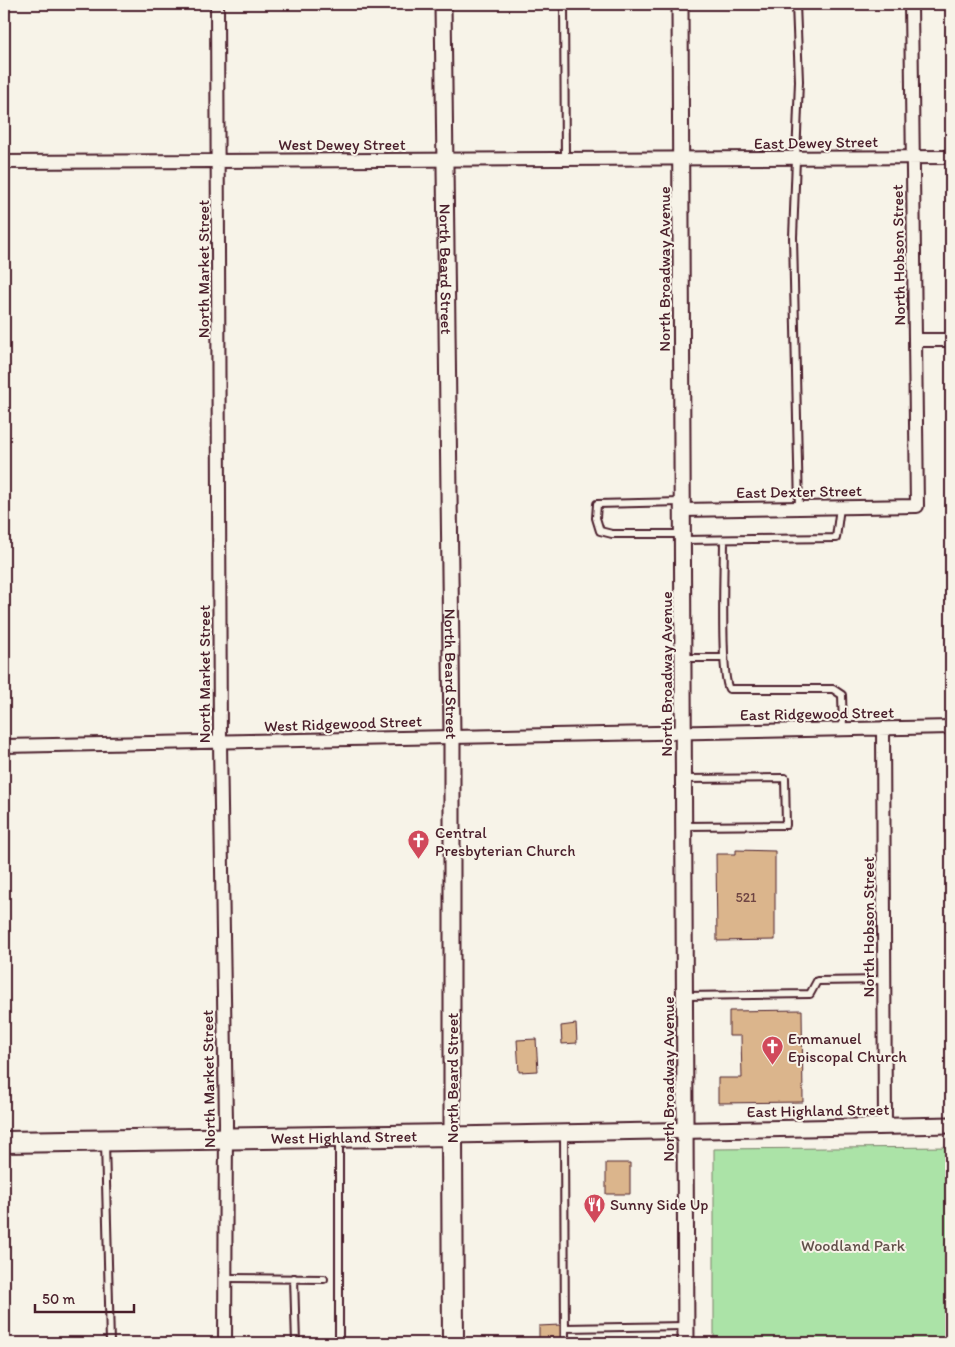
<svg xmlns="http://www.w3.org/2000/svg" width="955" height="1347" viewBox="0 0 955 1347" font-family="Itim,sans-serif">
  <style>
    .green { fill: #abe3a7; stroke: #7a8169 }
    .building { fill: #dbb58c; stroke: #4a1f2b }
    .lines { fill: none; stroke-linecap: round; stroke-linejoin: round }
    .service-casing { stroke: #4a1f2b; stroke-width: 10 }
    .minor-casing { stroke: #4a1f2b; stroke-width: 16 }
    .tertiary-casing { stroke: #4a1f2b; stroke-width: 19 }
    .primary-casing { stroke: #4a1f2b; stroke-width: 24 }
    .service { stroke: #f7f3e8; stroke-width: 6 }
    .minor { stroke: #f7f3e8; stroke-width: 12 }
    .tertiary { stroke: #f7f3e8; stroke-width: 15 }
    .primary { stroke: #f7f3e8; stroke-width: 20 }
    .labels { text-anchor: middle; stroke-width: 4; stroke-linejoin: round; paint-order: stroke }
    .number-label { font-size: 14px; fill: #6e4443 }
    .street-label { font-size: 16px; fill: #4a1f2b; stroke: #f7f3e8 }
    .poi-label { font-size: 16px; fill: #4a1f2b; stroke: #f7f3e8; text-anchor: start }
    .park-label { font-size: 16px; fill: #62504a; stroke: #f7f3e8 }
  </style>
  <rect width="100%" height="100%" fill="#f7f3e8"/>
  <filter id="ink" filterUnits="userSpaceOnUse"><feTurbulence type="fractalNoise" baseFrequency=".02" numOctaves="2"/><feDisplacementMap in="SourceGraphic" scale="10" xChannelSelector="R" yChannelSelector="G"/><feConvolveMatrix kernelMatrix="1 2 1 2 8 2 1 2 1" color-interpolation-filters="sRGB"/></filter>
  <g filter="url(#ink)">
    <path class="green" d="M 951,1147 L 951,1343 L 714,1343 L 714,1149 Z"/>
    <path class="building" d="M 736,850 L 775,851 L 775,940 L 717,941 L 716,854 L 736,854 Z
      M 802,1010 L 803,1102 L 718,1103 L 718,1078 L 742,1078 L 741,1036 L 729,1036 L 729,1011 Z
      M 576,1024 L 577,1043 L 562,1044 L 561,1026 Z
      M 536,1039 L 538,1071 L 519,1072 L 517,1040 Z
      M 606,1163 L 630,1163 L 630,1194 L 606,1194 Z
      M 560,1325 L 560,1343 L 539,1343 L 539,1326 Z"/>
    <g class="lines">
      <defs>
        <path id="service" d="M 564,4 L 565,160
          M 796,4 L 799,81 L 793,237 L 799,508
          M 681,502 L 597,504 L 596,518 L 600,531 L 612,534 L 682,534
          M 684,540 L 836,538 L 840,507
          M 724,540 C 724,565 720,674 729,689 L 833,689 L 842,695 L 843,728
          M 683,658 L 724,658
          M 684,779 L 785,778 L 786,825 L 684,826
          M 685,996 L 810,994 L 817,981 L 884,980
          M 564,1133 L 565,1343
          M 339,1138 L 339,1343
          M 105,1142 L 110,1343
          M 225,1278 L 324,1279
          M 294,1278 L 296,1343
          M 565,1328 L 685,1326"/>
        <path id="minor" d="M 217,4 L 220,743 L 226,1122 L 225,1343
          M 4,162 L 951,157
          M 916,340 L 951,340
          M 682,510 L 917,506 L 911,4
          M 883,728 L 885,1126
          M 4,746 L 951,727"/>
        <g id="tertiary">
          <path id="s1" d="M 443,4 L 452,736 L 452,1135 L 951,1125"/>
          <path d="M 680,4 L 686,1343"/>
        </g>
        <g id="primary">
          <path id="s2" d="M 4,1142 L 452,1135 L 453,1343"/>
        </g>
      </defs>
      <use href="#service" class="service-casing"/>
      <use href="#minor" class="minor-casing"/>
      <use href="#tertiary" class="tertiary-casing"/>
      <use href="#primary" class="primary-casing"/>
      <use href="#service" class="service"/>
      <use href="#minor" class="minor"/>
      <use href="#tertiary" class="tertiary"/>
      <use href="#primary" class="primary"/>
    </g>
  </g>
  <defs>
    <symbol id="church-pin" viewBox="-11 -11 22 30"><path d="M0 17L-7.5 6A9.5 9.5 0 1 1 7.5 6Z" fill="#d1495b" stroke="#f7f3e8"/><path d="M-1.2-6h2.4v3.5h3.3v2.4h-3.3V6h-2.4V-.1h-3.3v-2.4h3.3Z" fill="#fff"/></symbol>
    <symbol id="restaurant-pin" viewBox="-11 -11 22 30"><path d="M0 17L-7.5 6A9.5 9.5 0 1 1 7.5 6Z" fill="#d1495b" stroke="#f7f3e8"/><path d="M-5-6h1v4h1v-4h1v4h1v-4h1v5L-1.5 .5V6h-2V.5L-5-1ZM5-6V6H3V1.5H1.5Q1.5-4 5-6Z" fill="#fff"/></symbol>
  </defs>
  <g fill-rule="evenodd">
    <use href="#church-pin" x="406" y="828" width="25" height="34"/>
    <use href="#church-pin" x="760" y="1034" width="25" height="34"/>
    <use href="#restaurant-pin" x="582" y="1192" width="25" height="34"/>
  </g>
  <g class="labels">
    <g class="number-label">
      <text x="746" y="902">521</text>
    </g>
    <g class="street-label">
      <text transform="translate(816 142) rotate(-1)" y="6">East Dewey Street</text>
      <text x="342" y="150">West Dewey Street</text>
      <text transform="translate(898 255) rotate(-91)" y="6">North Hobson Street</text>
      <text transform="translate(203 269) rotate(-90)" y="6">North Market Street</text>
      <text dy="6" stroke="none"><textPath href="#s1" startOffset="265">North Beard Street</textPath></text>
      <text transform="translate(664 269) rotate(-90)" y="6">North Broadway Avenue</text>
      <text transform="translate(799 491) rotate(-1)" y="6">East Dexter Street</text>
      <text dy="6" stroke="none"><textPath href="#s1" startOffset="670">North Beard Street</textPath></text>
      <text transform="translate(204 674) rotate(-90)" y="6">North Market Street</text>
      <text transform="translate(666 674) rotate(-90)" y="6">North Broadway Avenue</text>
      <text transform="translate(817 713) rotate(-1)" y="6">East Ridgewood Street</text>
      <text transform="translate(343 723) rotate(-2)" y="6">West Ridgewood Street</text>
      <text transform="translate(868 927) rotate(-90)" y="6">North Hobson Street</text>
      <text transform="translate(452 1078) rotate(-90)" y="6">North Beard Street</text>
      <text transform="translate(208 1079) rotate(-91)" y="6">North Market Street</text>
      <text transform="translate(668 1079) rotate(-90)" y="6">North Broadway Avenue</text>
      <text transform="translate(818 1110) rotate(-1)" y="6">East Highland Street</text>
      <text dy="6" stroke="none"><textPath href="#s2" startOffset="340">West Highland Street</textPath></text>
    </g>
    <g class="poi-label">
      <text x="435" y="838">Central<tspan x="435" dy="18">Presbyterian Church</tspan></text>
      <text x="788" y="1044">Emmanuel<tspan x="788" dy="18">Episcopal Church</tspan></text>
      <text x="610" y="1210">Sunny Side Up</text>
    </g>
    <g class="park-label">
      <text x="853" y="1251">Woodland Park</text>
    </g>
  </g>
  <rect width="955" height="1347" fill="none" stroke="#f7f3e8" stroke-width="20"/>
  <rect x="10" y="10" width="935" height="1327" fill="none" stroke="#4a1f2b" stroke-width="2" filter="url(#ink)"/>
  <path d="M35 1304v8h99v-8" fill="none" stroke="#4a1f2b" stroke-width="2.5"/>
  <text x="42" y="1304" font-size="15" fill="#4a1f2b" stroke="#f7f3e8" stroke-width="4" paint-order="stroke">50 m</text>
</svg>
